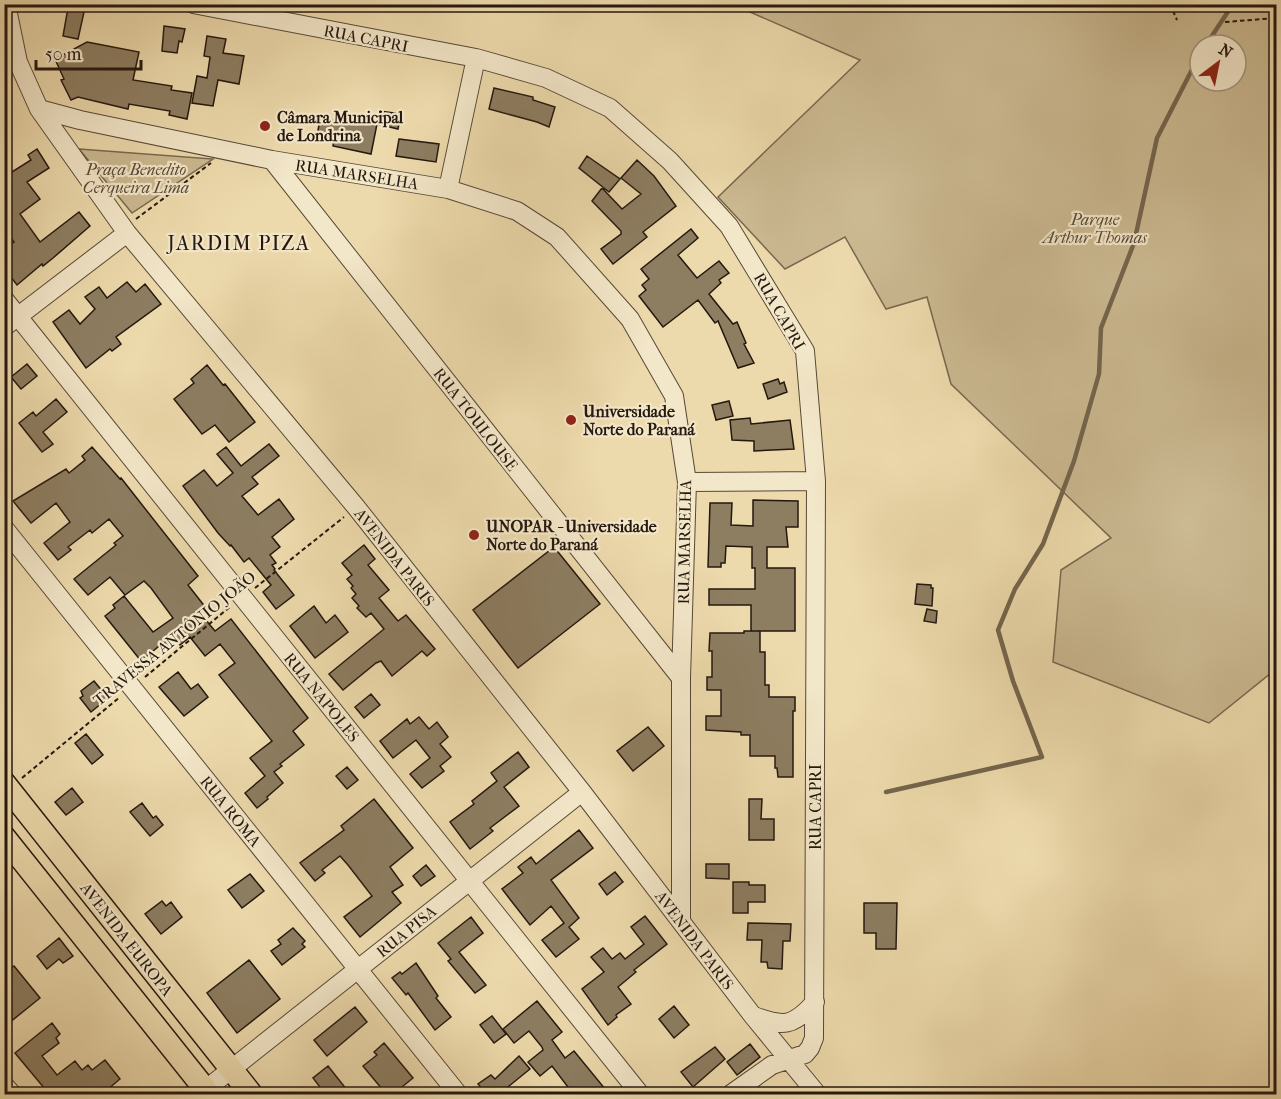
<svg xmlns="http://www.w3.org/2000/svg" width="1281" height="1099" viewBox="0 0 1281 1099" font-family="'IM FELL French Canon',serif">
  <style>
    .green { fill: #cbb991; stroke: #786850; stroke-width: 1.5; fill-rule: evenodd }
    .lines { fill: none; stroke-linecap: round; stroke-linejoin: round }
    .stream { stroke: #74654d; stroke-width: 4.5 }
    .building { fill: #8d7d61; stroke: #25180f; stroke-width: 1.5 }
    .minor-casing { stroke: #574836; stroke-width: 20 }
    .major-casing { stroke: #25180f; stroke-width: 25 }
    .path { stroke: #25180f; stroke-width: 2; stroke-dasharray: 4.5 3; stroke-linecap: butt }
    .minor { stroke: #f3e7c9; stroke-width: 18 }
    .major { stroke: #eddaac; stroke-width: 22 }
    .poi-dot { fill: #8f2418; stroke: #f3e7c9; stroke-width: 2 }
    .labels { text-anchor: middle; stroke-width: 4.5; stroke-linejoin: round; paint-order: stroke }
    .street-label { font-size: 16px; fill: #25180f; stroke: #f3e7c9 }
    .poi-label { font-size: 16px; font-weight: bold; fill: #25180f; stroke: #f3e7c9; text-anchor: start }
    .park-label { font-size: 16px; font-style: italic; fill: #574836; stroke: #f3e7c9 }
    .quarter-label { font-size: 20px; letter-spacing: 1.5px; fill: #25180f; stroke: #f3e7c9 }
  </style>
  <rect width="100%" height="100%" fill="#eddaac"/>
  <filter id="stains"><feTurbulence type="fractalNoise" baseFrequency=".00333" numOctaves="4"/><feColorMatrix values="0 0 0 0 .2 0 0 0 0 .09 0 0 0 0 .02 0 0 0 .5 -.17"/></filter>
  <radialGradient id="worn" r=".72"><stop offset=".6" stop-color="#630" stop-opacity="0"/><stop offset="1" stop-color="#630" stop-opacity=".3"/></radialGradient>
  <path class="green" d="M 734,5 L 1276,5 L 1276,669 L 1209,723 L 1053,662 L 1061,570 L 1111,538 L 951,384 L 927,297 L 886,309 L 845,237 L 785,269 L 718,197 L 860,60 ZM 1200,45 L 1236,45 L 1236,81 L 1200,81 Z
    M 79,149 L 213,159 L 132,213 Z"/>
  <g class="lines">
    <path class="stream" d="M 1206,45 L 1233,4
      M 886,792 L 1042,757 L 1013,681 L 998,630 L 1015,589 L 1043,544 L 1074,461 L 1099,374 L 1101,328 L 1134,243 L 1157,138 L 1200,54"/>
  </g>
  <path class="building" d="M 68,8 L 84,12 L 78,39 L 63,36 Z
    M 164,26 L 185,29 L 182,42 L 179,41 L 177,53 L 162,51 Z
    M 207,36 L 226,39 L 223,53 L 244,56 L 239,84 L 218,80 L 213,106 L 192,103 L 197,76 L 207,78 L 210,57 L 204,56 Z
    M 87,42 L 139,52 L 133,80 L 172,86 L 171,90 L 192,93 L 187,119 L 169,115 L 170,111 L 129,104 L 128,109 L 78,97 L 71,100 L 61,80 L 64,79 L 55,59 Z
    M 494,88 L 533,97 L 533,100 L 555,107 L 549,127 L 537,122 L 489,109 Z
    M 379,111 L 401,114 L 398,129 L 377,124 L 371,154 L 333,146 L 334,139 L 317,136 L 320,119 L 360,123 L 360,121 L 377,124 Z
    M 399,139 L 439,144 L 436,162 L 396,156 Z
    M 37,149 L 49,168 L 27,182 L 40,199 L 20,214 L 40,242 L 79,212 L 90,226 L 53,258 L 43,266 L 42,264 L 17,285 L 4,268 L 4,249 L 14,242 L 4,228 L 4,177 L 31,160 L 28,155 Z
    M 587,156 L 620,179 L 609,192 L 579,168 Z
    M 637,160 L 654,176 L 676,206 L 643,232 L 647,237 L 613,264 L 601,249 L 621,234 L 621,231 L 592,201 L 602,188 L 622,209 L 641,194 L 621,178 Z
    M 691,229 L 698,238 L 678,255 L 697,278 L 719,261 L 729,273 L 719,280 L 721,283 L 709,294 L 733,324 L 737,322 L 746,343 L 744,344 L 754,363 L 738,368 L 718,321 L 715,323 L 698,300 L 663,327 L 639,296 L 646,290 L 642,285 L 649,279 L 641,269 Z
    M 127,282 L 136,292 L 145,284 L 161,304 L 116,337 L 121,344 L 112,351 L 110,349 L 86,368 L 53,322 L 69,310 L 80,324 L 95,309 L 85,297 L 99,287 L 107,298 Z
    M 27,364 L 37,376 L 21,389 L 11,377 Z
    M 207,365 L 223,385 L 225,384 L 255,422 L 229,442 L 215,425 L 202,434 L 174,399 L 194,383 L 191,379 Z
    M 778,379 L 780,384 L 784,382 L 787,392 L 768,399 L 763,384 Z
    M 56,399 L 67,412 L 43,432 L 53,444 L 42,452 L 19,423 L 33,412 L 36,416 Z
    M 729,401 L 733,416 L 716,420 L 712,405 Z
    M 750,418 L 751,424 L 790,420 L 794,449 L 754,451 L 754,441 L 732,440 L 730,420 Z
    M 269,444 L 279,456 L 252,477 L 258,484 L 242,496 L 258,515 L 279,499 L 294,519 L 272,537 L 280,547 L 270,555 L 276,563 L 272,565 L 275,569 L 274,570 L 294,595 L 276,609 L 263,592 L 271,585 L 249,558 L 244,562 L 231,545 L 230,546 L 218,533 L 183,486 L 204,470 L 217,486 L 233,473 L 217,454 L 226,447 L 241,466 Z
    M 92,447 L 120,479 L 121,478 L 198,576 L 188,585 L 206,608 L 200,613 L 215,631 L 231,619 L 308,718 L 293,731 L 304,745 L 280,764 L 282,766 L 274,772 L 283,783 L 267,797 L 268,799 L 257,808 L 245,793 L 265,776 L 250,758 L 272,741 L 219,675 L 235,663 L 220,644 L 205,656 L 190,637 L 180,645 L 178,642 L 169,649 L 164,642 L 141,661 L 105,616 L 115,608 L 113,605 L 124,596 L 153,632 L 173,618 L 151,588 L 144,581 L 125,595 L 110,577 L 88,595 L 74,579 L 116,545 L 114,543 L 123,536 L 109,519 L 92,533 L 90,530 L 68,547 L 71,550 L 58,560 L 44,543 L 70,522 L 56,503 L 31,523 L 13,501 L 66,469 L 69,473 L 85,460 L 82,456 Z
    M 753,500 L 798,501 L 798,527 L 786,527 L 788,547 L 767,547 L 767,568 L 795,568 L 795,631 L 751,631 L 751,605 L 709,605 L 709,589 L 755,589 L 755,568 L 752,568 L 752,547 L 726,546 L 725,563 L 721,563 L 721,567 L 708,567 L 710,503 L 732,503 L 731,525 L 753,526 Z
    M 364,545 L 375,559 L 368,565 L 389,590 L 379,598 L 398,621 L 406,615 L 435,649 L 427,656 L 422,651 L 392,676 L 381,661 L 376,663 L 343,690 L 329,674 L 384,629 L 371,613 L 366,617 L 357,608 L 359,606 L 352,598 L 356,594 L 351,588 L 353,586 L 347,579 L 352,575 L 342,563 Z
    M 554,547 L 600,604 L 518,668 L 473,610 Z
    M 917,584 L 931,585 L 931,588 L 933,588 L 932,606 L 915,604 Z
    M 314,606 L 326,623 L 335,615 L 348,632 L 315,658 L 290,626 Z
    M 927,609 L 937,611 L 936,623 L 924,621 Z
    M 744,631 L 760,631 L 760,652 L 765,652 L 765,685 L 769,685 L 769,697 L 795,697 L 795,711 L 793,711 L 793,777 L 778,777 L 777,768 L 775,768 L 775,756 L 750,756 L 750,735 L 741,735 L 741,732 L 706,730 L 706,716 L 721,716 L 721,690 L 707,690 L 707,677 L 712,677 L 712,651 L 709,651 L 710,633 L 744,633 Z
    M 178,672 L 191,689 L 198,684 L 208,697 L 184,716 L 159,687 Z
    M 94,681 L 108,698 L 91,712 L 80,698 L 83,696 L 81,691 Z
    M 371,694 L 380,705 L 364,718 L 355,707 Z
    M 419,717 L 429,729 L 437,722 L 448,737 L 440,744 L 451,757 L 440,766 L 444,771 L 422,788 L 410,774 L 430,758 L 416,740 L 393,758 L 380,741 L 407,719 L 410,724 Z
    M 648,727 L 664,746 L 633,771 L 617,751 Z
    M 86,734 L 103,755 L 92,764 L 75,743 Z
    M 518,752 L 529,767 L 504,787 L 519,806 L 490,828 L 493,831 L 470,849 L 450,822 L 474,804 L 472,801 L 497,781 L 491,773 Z
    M 347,767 L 358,780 L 347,789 L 336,776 Z
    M 72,788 L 83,802 L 66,815 L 55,802 Z
    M 374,799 L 413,848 L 390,867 L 403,885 L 392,892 L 401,903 L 360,937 L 344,917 L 372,896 L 348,865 L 340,856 L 322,870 L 325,873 L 315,881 L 300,863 L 344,830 L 341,826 Z
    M 749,799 L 762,799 L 761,819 L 774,819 L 774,840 L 749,840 Z
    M 142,803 L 153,818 L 156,816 L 163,825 L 150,836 L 130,812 Z
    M 579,830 L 593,848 L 551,880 L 579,918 L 569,927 L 579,939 L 556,957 L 542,940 L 564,923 L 551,906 L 530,925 L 502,889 L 523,873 L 518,867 L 531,857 L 536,864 Z
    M 706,864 L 729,864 L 729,879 L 706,878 Z
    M 426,865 L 435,876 L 421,886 L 413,876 Z
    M 615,872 L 623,882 L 607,895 L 599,884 Z
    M 250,874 L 264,891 L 242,908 L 228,890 Z
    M 733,882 L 749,882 L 749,885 L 765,885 L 765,902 L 748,902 L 748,913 L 733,913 Z
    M 162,901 L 166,906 L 171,902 L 182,917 L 161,934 L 145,914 Z
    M 864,903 L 897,903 L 896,949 L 876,949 L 876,933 L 864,933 Z
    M 645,916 L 667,944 L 634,970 L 636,972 L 618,987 L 631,1004 L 616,1015 L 617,1017 L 608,1025 L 582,989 L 604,972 L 591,957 L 603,948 L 612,959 L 620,953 L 625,959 L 644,944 L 631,927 Z
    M 471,917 L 483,933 L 459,952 L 486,985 L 475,993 L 448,961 L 451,959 L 438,943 Z
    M 748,923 L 791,924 L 790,941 L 783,941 L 782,969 L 768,968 L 767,962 L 761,962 L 762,940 L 747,940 Z
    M 293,928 L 305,941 L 302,944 L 305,947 L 282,965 L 271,951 L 281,944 L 278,940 Z
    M 59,938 L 73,956 L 63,963 L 59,959 L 47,969 L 37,956 Z
    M 249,960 L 280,999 L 237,1033 L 207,993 Z
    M 416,963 L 438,996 L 436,998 L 451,1017 L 435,1030 L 408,993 L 406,995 L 392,978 L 400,972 L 402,974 Z
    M 14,966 L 40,998 L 4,1027 L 4,973 Z
    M 537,1001 L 562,1032 L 552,1040 L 565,1058 L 574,1051 L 610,1095 L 574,1095 L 552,1066 L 540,1076 L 528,1062 L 543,1050 L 542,1047 L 529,1031 L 514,1043 L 503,1029 Z
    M 674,1006 L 689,1025 L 674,1038 L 659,1019 Z
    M 355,1007 L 367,1022 L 327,1056 L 314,1040 Z
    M 492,1016 L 506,1034 L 494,1043 L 480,1025 Z
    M 52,1023 L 60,1034 L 56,1038 L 59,1043 L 42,1056 L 57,1075 L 75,1061 L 82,1070 L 88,1065 L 92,1070 L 105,1060 L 120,1079 L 101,1095 L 50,1095 L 15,1053 Z
    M 384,1043 L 413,1078 L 392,1095 L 387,1095 L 363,1066 L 377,1055 L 374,1052 Z
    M 750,1044 L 760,1057 L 737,1075 L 727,1062 Z
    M 715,1047 L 725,1059 L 693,1087 L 681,1072 Z
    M 519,1056 L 530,1069 L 498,1095 L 487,1095 L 478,1084 L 491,1075 L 495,1079 Z
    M 328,1066 L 351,1095 L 326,1095 L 313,1078 Z"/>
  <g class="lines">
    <defs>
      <path id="minor" d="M 6,4 L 18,62 L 39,109 L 127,233 L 356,507 L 582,792 L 753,1016 L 817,1094
        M 193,4 L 476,58 L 546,78 L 610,108 L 670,161 L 729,226 L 805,351 L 816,481 L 814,1038 L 810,1048 L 805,1054 L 772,1065 L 731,1094
        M 39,109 L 80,120 L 272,160 L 448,189 L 517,211 L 557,237 L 630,319 L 674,396 L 687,482 L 681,678 L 681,921
        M 272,160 L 681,678
        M 448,189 L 476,58
        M 4,299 L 640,1094
        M 4,327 L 127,233
        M 687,482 L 816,481
        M 4,528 L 458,1094
        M 754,1016 C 783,1027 793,1027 815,1002
        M 4,1085 L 12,1094
        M 205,1090 L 582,792"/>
      <path id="major" d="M 4,783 L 251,1094
        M 4,837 L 209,1094"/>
    </defs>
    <use href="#minor" class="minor-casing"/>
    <use href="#major" class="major-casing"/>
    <path class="path" d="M 1170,4 L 1177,20
      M 1225,22 L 1276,18
      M 136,219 L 211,163
      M 255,588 L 344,517
      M 145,677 L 231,606
      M 22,778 L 120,697"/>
    <use href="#minor" class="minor"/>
    <use href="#major" class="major"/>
  </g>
  <g class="poi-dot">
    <circle cx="265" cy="126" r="6"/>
    <circle cx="571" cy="420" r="6"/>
    <circle cx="474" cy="535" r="6"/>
  </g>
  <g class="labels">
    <g class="street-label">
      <text transform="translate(366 38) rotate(11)" y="6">RUA CAPRI</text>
      <text transform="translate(357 174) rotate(9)" y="6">RUA MARSELHA</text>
      <text transform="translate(780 311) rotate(60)" y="6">RUA CAPRI</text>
      <text transform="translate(476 419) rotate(52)" y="6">RUA TOULOUSE</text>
      <text transform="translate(684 542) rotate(-89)" y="6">RUA MARSELHA</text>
      <text transform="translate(395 557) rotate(52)" y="6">AVENIDA PARIS</text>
      <text transform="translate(174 638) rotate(-39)" y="6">TRAVESSA ANTÔNIO JOÃO</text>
      <text transform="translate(322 697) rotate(51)" y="6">RUA NAPOLES</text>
      <text transform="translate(815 807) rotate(-90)" y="6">RUA CAPRI</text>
      <text transform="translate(231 811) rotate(51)" y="6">RUA ROMA</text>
      <text transform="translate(406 931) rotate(-39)" y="6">RUA PISA</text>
      <text transform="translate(127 939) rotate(52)" y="6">AVENIDA EUROPA</text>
      <text transform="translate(695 940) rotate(53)" y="6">AVENIDA PARIS</text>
    </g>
    <g class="poi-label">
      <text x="277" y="123">Câmara Municipal<tspan x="277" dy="18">de Londrina</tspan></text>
      <text x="583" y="417">Universidade<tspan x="583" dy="18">Norte do Paraná</tspan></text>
      <text x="486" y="532">UNOPAR - Universidade<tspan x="486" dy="18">Norte do Paraná</tspan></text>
    </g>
    <g class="park-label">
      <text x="136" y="175">Praça Benedito<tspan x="136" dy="18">Cerqueira Lima</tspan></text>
      <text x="1095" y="225">Parque<tspan x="1095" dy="18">Arthur Thomas</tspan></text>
    </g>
    <g class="quarter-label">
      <text x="239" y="250">JARDIM PIZA</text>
    </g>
  </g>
  <rect width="1281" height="1099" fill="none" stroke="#eddaac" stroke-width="24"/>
  <rect x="6" y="6" width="1269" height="1087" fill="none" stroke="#25180f" stroke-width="3"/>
  <rect x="12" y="12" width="1257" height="1075" fill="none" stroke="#25180f" stroke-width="1.5"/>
  <g transform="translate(1218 63) rotate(32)"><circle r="28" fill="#f3e7c9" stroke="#a1947f" stroke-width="1.5"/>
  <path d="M0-4.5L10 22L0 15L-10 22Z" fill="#8f2418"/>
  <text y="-9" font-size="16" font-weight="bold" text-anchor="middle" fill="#25180f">N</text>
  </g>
  <path d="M36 60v9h105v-9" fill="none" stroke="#25180f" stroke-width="3"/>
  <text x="45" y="60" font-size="18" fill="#25180f" stroke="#f3e7c9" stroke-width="4.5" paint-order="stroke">50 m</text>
  <rect width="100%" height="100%" filter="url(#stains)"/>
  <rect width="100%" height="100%" fill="url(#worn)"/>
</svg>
